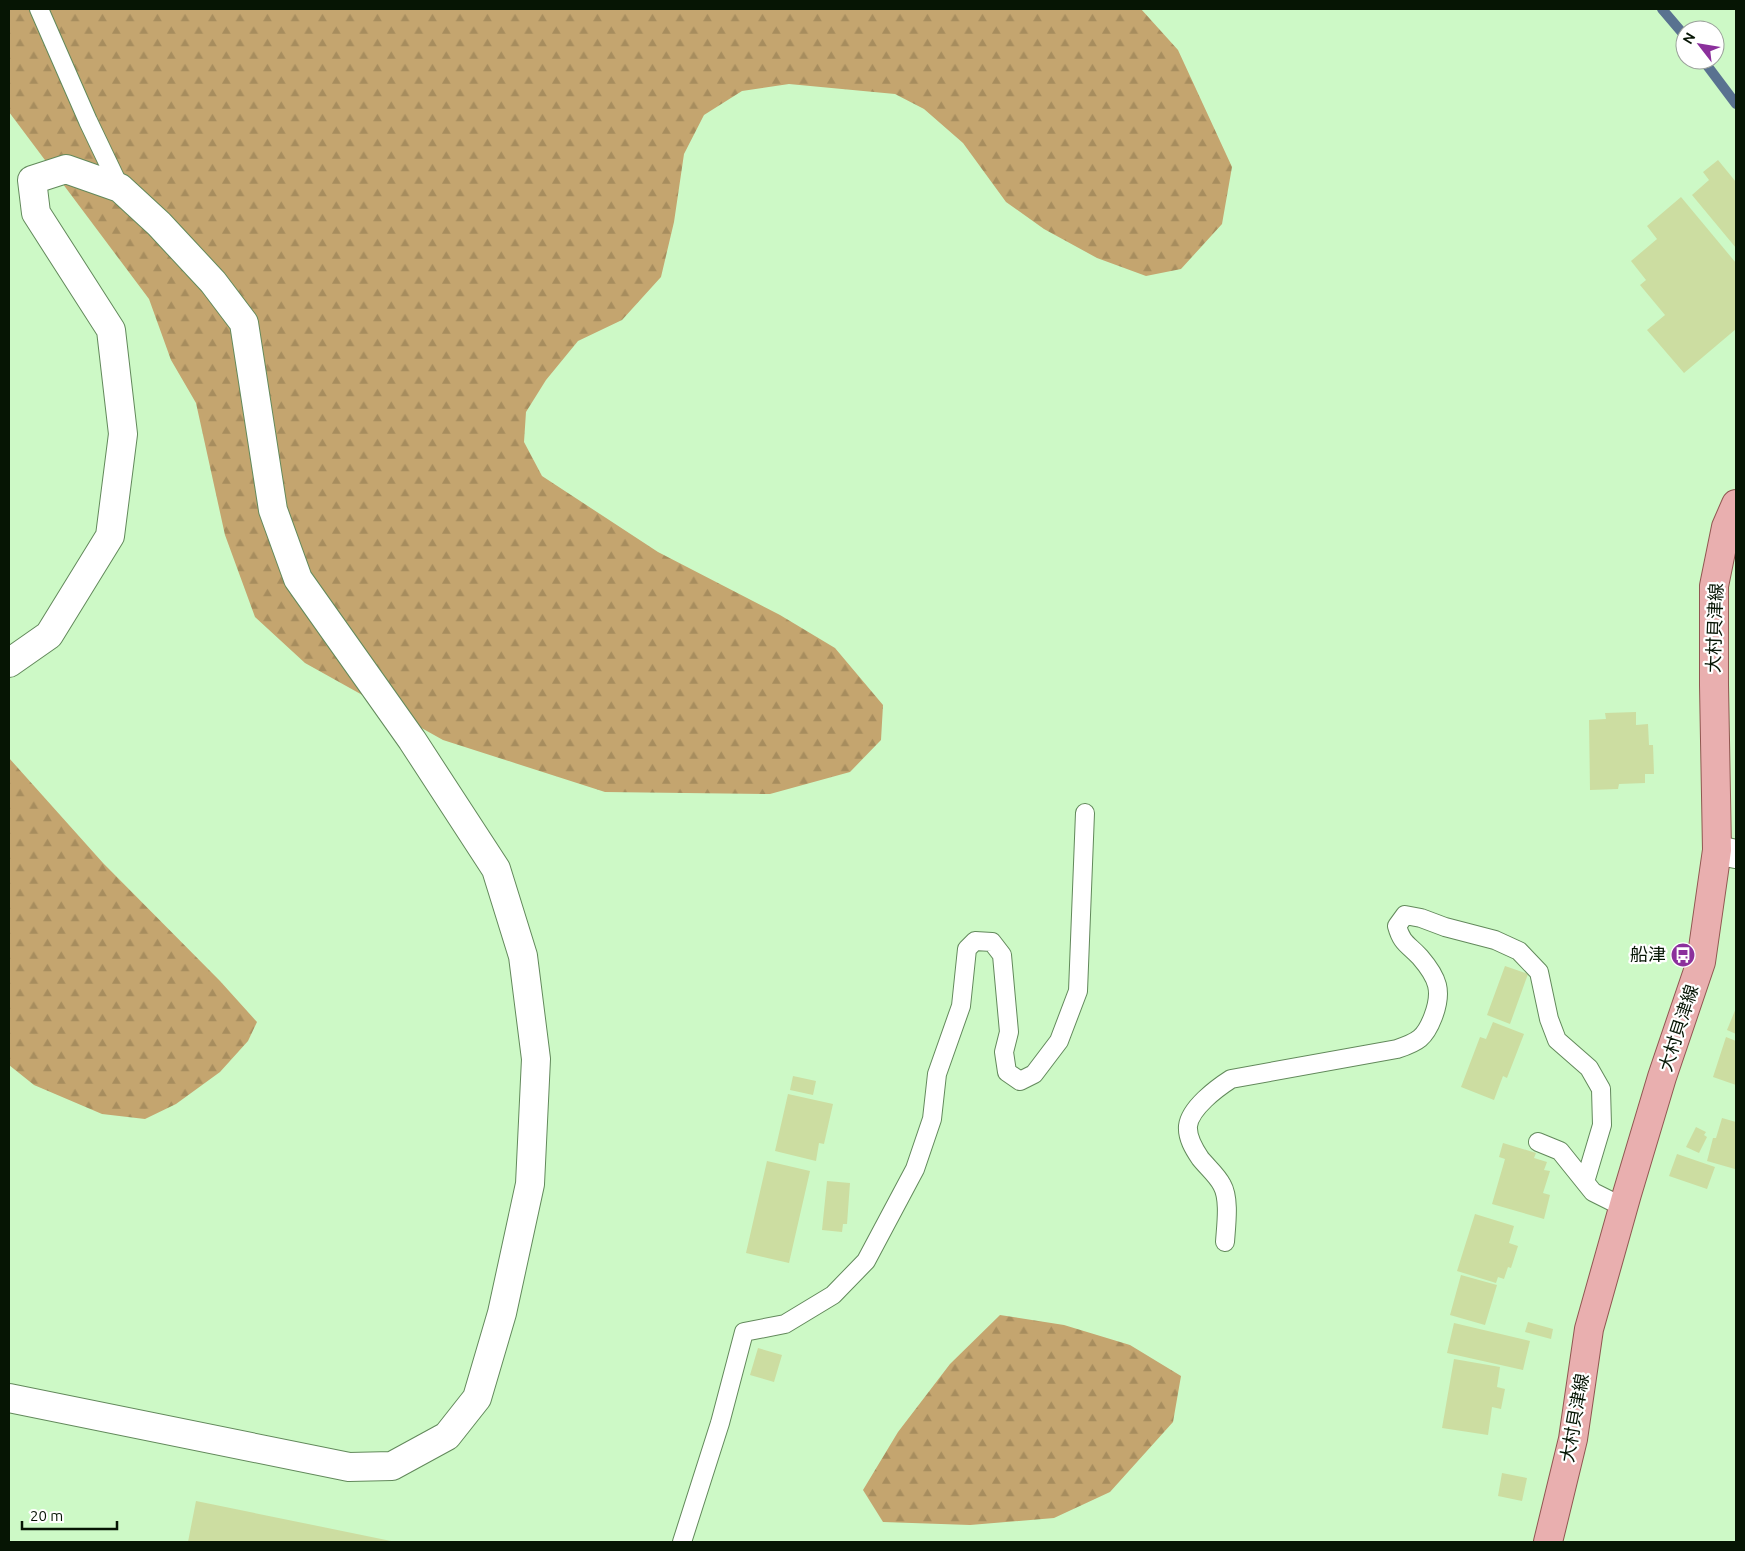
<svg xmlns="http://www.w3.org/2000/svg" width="1745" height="1551" viewBox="0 0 1745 1551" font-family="Ubuntu,'Noto Sans JP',sans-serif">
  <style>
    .forest { fill: url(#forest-firs) }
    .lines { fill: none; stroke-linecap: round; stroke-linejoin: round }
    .stream { stroke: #597290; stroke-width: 10 }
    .building { fill: #ccdda1 }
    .lane-casing { stroke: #62895b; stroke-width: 20 }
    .street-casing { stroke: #62895b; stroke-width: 30 }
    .primary-casing { stroke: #905751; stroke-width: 30 }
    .lane { stroke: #fff; stroke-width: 18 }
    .street { stroke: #fff; stroke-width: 28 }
    .primary { stroke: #e9afaf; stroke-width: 28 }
    .labels { text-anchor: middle; stroke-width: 4.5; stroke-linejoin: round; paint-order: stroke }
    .street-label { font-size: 18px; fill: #061504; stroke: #fff }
    .poi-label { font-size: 18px; fill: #061504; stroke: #fff; text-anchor: end }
  </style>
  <defs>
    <pattern id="forest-firs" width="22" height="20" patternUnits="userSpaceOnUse" patternTransform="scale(1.25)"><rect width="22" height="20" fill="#c4a56f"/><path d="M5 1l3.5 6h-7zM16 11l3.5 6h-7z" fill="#a78d5e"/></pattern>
  </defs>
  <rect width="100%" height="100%" fill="#cdf9c6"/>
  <path class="forest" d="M 9,9 L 1141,9 L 1178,50 L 1232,167 L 1222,224 L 1181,269 L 1146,276 L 1097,258 L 1044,229 L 1006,202 L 963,143 L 924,109 L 895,94 L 789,84 L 742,91 L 704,115 L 684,154 L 674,222 L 661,277 L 622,320 L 578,341 L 546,380 L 526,412 L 524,442 L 542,476 L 658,552 L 780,615 L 835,648 L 883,705 L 881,740 L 850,772 L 770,794 L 605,792 L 443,740 L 305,663 L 255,617 L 225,535 L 196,403 L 171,360 L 149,299 L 9,112 Z
    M 9,758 L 103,863 L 220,981 L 257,1022 L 248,1041 L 220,1072 L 176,1104 L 145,1119 L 102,1114 L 34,1085 L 9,1065 Z
    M 1000,1315 L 1064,1325 L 1130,1345 L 1181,1376 L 1173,1422 L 1110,1492 L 1054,1518 L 970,1525 L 883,1522 L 863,1490 L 898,1432 L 950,1364 Z"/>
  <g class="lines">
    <path class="stream" d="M 1662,9 L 1685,36
      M 1703,60 L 1736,104"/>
  </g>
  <path class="building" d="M 1718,160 L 1736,182 L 1736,248 L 1692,195 L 1709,180 L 1703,172 Z
    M 1681,197 L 1736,263 L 1736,329 L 1684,373 L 1647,330 L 1665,315 L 1640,285 L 1646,280 L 1631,261 L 1657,239 L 1647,226 Z
    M 1636,712 L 1636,725 L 1648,724 L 1649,745 L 1653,745 L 1654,774 L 1645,774 L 1645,783 L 1619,784 L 1618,789 L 1590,790 L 1589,720 L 1606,719 L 1605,713 Z
    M 1505,966 L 1528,974 L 1510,1024 L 1487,1015 Z
    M 1736,1008 L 1736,1034 L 1727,1030 Z
    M 1493,1022 L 1524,1034 L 1507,1078 L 1503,1076 L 1494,1100 L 1461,1087 L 1480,1037 L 1486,1039 Z
    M 1726,1037 L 1736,1041 L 1736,1085 L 1713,1077 Z
    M 793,1076 L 816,1081 L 813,1095 L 790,1090 Z
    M 788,1094 L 833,1104 L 824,1144 L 819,1143 L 816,1161 L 775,1151 Z
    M 1722,1118 L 1736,1122 L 1735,1169 L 1707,1161 L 1713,1138 L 1716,1138 Z
    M 1696,1127 L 1706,1132 L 1704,1135 L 1707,1137 L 1699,1153 L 1686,1147 Z
    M 1503,1143 L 1536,1153 L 1534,1158 L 1547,1162 L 1544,1170 L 1550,1171 L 1543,1193 L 1550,1195 L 1544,1219 L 1492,1204 L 1505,1159 L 1499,1157 Z
    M 1677,1154 L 1715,1167 L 1707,1189 L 1669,1176 Z
    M 767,1161 L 810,1171 L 789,1263 L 746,1253 Z
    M 827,1181 L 850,1183 L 847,1224 L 843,1224 L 842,1232 L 822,1230 Z
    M 1475,1214 L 1514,1226 L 1509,1243 L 1518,1246 L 1511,1268 L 1508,1267 L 1504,1279 L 1498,1277 L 1496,1283 L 1457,1271 Z
    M 1461,1275 L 1497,1285 L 1485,1325 L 1450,1315 Z
    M 1528,1322 L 1553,1329 L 1551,1339 L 1525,1332 Z
    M 1454,1323 L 1530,1341 L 1523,1370 L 1447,1353 Z
    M 758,1348 L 782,1355 L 774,1382 L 750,1375 Z
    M 1454,1359 L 1500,1367 L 1497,1387 L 1505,1389 L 1501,1409 L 1492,1407 L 1488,1435 L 1442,1428 Z
    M 1502,1473 L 1527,1478 L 1522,1501 L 1498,1496 Z
    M 196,1501 L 391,1541 L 391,1542 L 188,1542 Z"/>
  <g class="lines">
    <defs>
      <path id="lane" d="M 39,9 L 88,121 L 120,188
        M 1538,1142 L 1560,1151 L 1593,1192 L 1623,1207
        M 1225,1242 C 1226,1226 1230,1199 1222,1185 C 1217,1175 1207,1167 1200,1158 C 1194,1149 1187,1138 1188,1126 C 1190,1108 1217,1088 1231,1079 L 1397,1049 C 1418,1042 1425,1038 1433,1017 C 1443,991 1438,978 1420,957 C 1408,944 1402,944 1397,926 L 1405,915 L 1421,918 L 1445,927 L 1495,940 L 1519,951 L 1539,972 L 1549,1019 L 1557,1040 L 1589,1068 L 1601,1089 L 1602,1125 L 1585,1182
        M 682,1542 L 720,1423 L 744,1332 L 785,1324 L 833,1295 L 866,1261 L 915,1169 L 932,1119 L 937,1074 L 961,1006 L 967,949 L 975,941 L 992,942 L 1002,955 L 1009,1032 L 1004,1052 L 1007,1072 L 1020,1081 L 1034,1074 L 1059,1041 L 1078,991 L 1085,813"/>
      <path id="street" d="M 9,663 L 49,635 L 110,536 L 123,434 L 111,330 L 36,213 L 32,180 L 66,169 L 120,188 L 159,224 L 213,282 L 244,323 L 273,510 L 298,579 L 412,740 L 496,869 L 523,956 L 536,1059 L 530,1184 L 502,1313 L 477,1398 L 447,1436 L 392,1466 L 349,1467 L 9,1398
        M 1717,850 L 1736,854"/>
      <path id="primary" d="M 1548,1542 L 1573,1439 L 1589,1329 L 1627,1194 L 1662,1077 L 1701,962 L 1717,850 L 1714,685 L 1714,586 L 1726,527 L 1736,504"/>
    </defs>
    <use href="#lane" class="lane-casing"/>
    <use href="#street" class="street-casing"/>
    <use href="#primary" class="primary-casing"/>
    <use href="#lane" class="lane"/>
    <use href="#street" class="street"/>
    <use href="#primary" class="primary"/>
  </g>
  <defs>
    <symbol id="bus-disc" viewBox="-11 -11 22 22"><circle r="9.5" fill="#8b309c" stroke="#fff"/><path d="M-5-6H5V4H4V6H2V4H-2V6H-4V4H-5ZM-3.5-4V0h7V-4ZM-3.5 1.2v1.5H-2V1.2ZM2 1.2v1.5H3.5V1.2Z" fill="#fff"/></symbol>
  </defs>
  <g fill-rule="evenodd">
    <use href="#bus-disc" x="1669" y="941" width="28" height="28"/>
  </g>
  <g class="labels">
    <g class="street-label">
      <text transform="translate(1715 628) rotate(-88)" y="6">大村貝津線</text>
      <text transform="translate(1679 1028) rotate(-72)" y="6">大村貝津線</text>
      <text transform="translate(1575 1418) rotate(-80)" y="6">大村貝津線</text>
    </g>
    <g class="poi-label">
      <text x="1666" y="961">船津</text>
    </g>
  </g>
  <rect width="1745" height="1551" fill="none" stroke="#061504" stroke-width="20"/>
  <g transform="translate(1700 45) rotate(301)"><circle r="24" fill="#ffffff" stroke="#9ba19b"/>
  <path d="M0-4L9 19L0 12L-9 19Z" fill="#8b309c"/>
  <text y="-8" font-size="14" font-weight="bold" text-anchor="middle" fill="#061504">N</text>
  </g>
  <path d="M22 1521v8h95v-8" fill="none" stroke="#061504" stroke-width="2.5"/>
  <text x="30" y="1521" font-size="15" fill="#061504" stroke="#ffffff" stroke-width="4" paint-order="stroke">20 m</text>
</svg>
